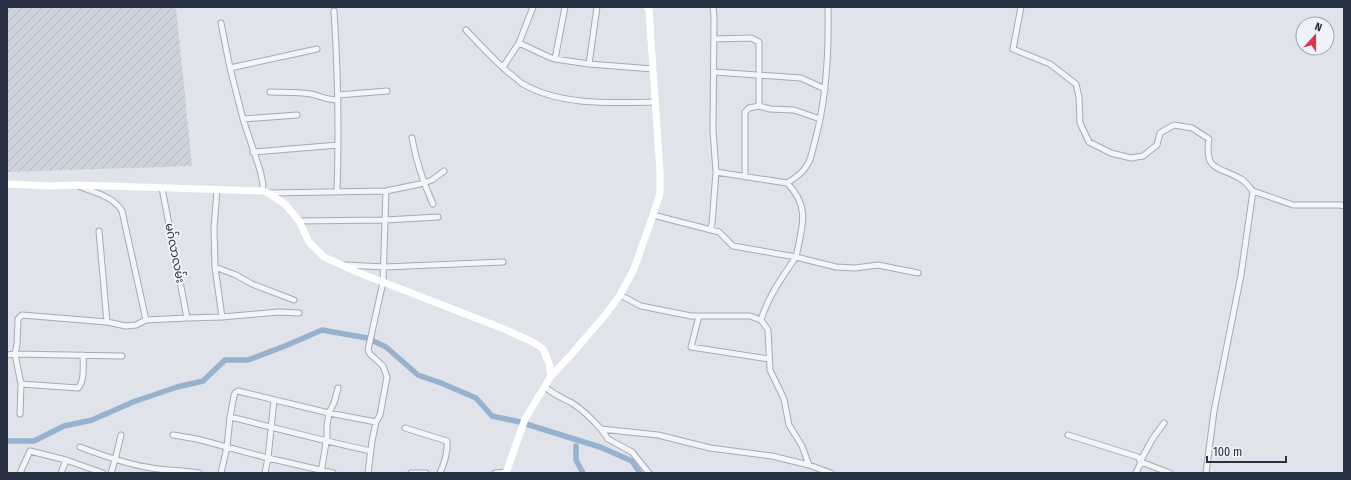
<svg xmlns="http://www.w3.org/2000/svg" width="1351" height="480" viewBox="0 0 1351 480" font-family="'Fira Sans Condensed','Noto Sans Myanmar',sans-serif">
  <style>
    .industrial { fill: url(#industrial-furrows) }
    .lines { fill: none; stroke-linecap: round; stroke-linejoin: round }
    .canal { stroke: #97b1ce; stroke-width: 5.5 }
    .street-casing { stroke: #a5abb5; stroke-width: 7 }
    .street { stroke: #f3f5f8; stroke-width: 5 }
    .secondary { stroke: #fff; stroke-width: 7 }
    .labels { text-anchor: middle; stroke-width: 4; stroke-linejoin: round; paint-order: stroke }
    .street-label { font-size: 12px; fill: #273143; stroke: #eff3f7 }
  </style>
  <defs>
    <pattern id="industrial-furrows" width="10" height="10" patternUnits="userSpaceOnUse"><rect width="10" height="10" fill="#cdd3dc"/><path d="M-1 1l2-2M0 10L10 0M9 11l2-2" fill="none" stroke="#b0b6be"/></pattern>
  </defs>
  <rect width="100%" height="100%" fill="#e0e4ea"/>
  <path class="industrial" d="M 7,7 L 176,7 L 192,166 L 7,172 Z"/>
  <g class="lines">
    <path class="canal" d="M 526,424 L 600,447 L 632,461 L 640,473
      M 7,441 L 34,441 L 64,426 L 92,420 L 133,402 L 177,387 L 203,381 L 225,360 L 248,360 L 285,346 L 322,330 L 367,338 L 386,347 L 418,375 L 441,383 L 476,398 L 492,416 L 520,422
      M 576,446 L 576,460 L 583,473"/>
    <defs>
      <path id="street" d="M 828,7 C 829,52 827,97 815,141 C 813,147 812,155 809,162 C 805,170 796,178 787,183 C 811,207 802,227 796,257 L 836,267 L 855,268 L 878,265 L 918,273
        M 1021,7 L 1013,49 L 1050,64 L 1076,84 L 1079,97 L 1080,123 L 1089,142 L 1111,153 L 1131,158 L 1143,156 L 1157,145 L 1160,133 L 1174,125 L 1192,128 L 1209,139 C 1204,172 1219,166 1241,179 C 1246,182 1249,187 1253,191
        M 334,11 C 338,71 339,131 337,192
        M 221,23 L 230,68 L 243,119 L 260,170 L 263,184 L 262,191
        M 466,30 C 480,45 494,60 509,73 C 514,76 518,81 523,84 C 561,106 613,103 655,102
        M 714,39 L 751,38 L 759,42 L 759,106 L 770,109 L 794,110 L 820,119
        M 519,43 L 549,57 L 555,59 L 589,64 L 653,69
        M 555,59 L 565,7
        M 589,64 L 597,7
        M 503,67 L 519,43 L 533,7
        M 230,68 L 317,49
        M 714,72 L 801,78 L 825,89
        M 270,92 C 283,92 297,92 311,94 C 319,96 331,101 338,100
        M 338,95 L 387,91
        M 243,119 L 297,115
        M 412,138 C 416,161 423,182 433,204
        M 253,152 L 338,145
        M 716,172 L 787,183
        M 745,177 L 745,112 L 749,108 L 759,106
        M 162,188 L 187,318
        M 217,190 L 214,228 L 215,267 L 222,317
        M 269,193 L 386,191 L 420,184 L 432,180 L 444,171
        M 653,215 L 719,232 L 733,246 L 796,257 C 782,277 768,297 761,320
        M 299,221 L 385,220 L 438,217
        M 710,230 L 712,224 L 716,172 L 713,130 L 714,16 L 713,7
        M 99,231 L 107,322
        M 345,265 L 385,267 L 503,262
        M 215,267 L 236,275 L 252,284 L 294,300
        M 620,295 L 641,306 L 691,316 L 750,316 L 761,320 L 768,330 L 770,370 L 784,399 L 789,425 L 802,446 L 809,465
        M 699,316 L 691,347 L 769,359
        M 146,320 L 187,318 L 222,317 L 279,312 L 299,313
        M 7,355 L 15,354 L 17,345 L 18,319 L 22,315 L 107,322 L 126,326 L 136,325 L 146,320 L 122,211 C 113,196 95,193 79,186
        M 21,384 L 78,388 C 85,381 83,365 83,355
        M 545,387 C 553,394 562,398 572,403 C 583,410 592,419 601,429 L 658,435 L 710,448 L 772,456 L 809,465 L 831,473
        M 20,414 L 21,384 L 15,354 L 122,356
        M 230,417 C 277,428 323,441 371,451
        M 405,428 L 447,441 C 448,453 445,462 440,473
        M 601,429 L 608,439 L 632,452 L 649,473
        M 173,435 L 197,439 L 268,458 L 333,473
        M 1068,435 L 1138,457 L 1141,462 L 1170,473
        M 80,447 C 101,455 123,463 146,467 C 163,471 181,470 199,473
        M 1141,460 L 1153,438 L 1164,423
        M 20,473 L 30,451 L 66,460 L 103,473
        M 61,473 L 66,460
        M 111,473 L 115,460 L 121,435
        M 221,473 L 227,447 L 230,417 L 234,396 L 235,393 L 238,391 L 329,413 L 376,422
        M 265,473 L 268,458 L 274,400
        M 321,473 L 327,437 L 327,425 L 329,413 L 334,403 L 338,388
        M 368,473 L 372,441 L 376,422 L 380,415 L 387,377 L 383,366 L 370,354 L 368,350 L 383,282 L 386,191
        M 411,473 L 426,473
        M 495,473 L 506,472
        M 1136,473 L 1141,462
        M 1206,473 L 1214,411 L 1241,275 L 1253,191 L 1293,205 L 1340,205 L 1344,206"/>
    </defs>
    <use href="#street" class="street-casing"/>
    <use href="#street" class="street"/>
    <path class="secondary" d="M 7,184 L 51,186 L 76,185 L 262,191 L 268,193 L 285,204 L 299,221 L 309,242 L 324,257 L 357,272 L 504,329 L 533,342 L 543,349 L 549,363 L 551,376
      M 506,473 L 525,419 L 551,376 L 570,356 L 606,314 L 620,295 L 634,269 L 653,215 L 660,193 L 660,172 L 649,10 L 647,7"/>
  </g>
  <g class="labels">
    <g class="street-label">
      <text transform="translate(175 253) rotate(79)" y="4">မဂ်လာလမ်း</text>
    </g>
  </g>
  <rect width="1351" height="480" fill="none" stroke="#273143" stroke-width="16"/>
  <g transform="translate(1315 36) rotate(21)"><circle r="19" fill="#eff3f7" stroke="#9fa5af"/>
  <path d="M0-3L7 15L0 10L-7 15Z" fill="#db384f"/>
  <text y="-6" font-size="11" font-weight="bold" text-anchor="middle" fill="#273143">N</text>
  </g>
  <path d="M1207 456v6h79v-6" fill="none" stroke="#273143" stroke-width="2"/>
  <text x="1213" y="456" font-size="12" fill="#273143" stroke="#eff3f7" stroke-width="3" paint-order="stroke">100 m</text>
</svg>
